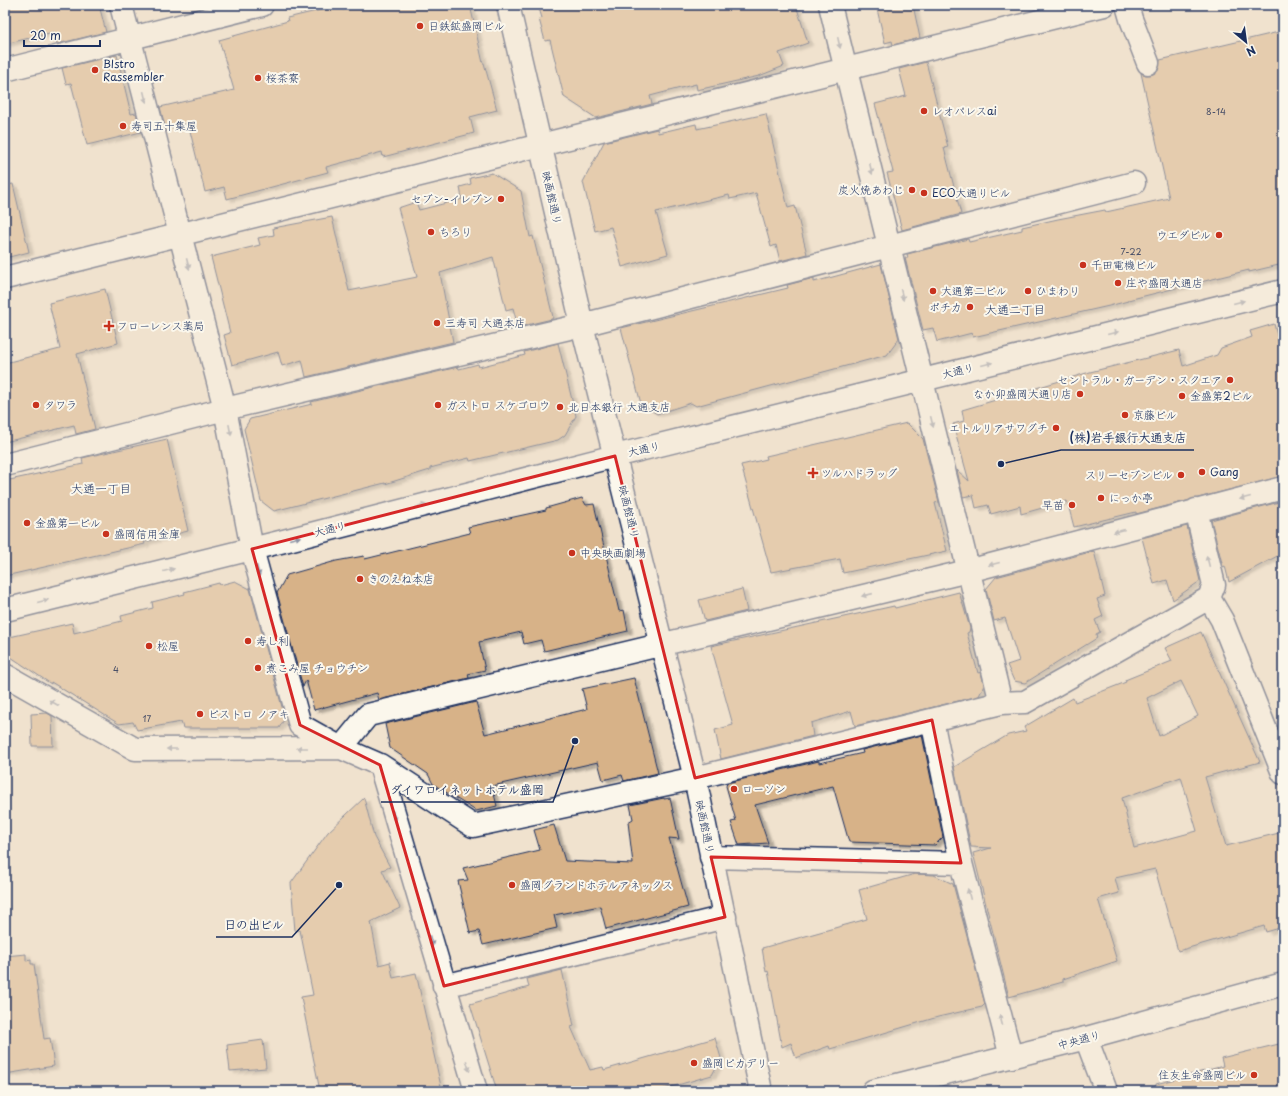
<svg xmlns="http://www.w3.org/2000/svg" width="1288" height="1096" viewBox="0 0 1288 1096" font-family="'Playpen Sans','Klee One',sans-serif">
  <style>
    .building { fill: #d7b288; stroke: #1b2f5e; fill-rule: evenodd; filter: url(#shadow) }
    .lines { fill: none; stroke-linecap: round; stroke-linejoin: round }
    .minor-casing { stroke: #1b2f5e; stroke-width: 25 }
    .major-casing { stroke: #1b2f5e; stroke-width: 25 }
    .minor { stroke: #fbf7ec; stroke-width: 22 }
    .major { stroke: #fbf7ec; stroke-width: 22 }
    .oneway { fill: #8b93a5 }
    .marked { fill: none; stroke: #d62828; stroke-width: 3; stroke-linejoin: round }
    .poi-dot { fill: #c8321e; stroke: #fbf7ec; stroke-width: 1.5 }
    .labels { text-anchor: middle; stroke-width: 4; stroke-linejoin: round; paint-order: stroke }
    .number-label { font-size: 9px; fill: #4a5068 }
    .poi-label { font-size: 11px; fill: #1b2f5e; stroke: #fbf7ec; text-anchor: start }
    .street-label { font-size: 11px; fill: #1b2f5e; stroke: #fbf7ec }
    .neighbourhood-label { font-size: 12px; fill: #1b2f5e; stroke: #fbf7ec }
    .leader { fill: none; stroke: #1b2f5e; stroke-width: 1.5 }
    .callout-dot { fill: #1b2f5e; stroke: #fbf7ec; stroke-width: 1.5 }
    .callout-label { font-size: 12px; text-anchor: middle; font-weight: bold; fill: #1b2f5e; stroke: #fbf7ec; stroke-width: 4; stroke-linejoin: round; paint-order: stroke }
  </style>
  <defs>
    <filter id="shadow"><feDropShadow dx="4.5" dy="2.5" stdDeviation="1" flood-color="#0004"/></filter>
  </defs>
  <rect width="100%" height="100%" fill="#f0e2ce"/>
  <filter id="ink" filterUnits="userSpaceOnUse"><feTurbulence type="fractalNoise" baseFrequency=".025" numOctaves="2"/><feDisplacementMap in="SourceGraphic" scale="8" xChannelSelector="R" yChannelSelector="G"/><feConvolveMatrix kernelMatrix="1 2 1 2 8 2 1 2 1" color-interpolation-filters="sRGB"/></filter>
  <g filter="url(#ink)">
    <path class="building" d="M 5,5 L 99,5 L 106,32 L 57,44 L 54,32 L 5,44 Z
      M 342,5 L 343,10 L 364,5 L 470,5 L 483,63 L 484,63 L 497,110 L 470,117 L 474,133 L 383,157 L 382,152 L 326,167 L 328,172 L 227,199 L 224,187 L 205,192 L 188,123 L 169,128 L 169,125 L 165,126 L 160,107 L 234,90 L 219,40 L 288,21 L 287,18 Z
      M 538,5 L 796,5 L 808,43 L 779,53 L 784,66 L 759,76 L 697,90 L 696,84 L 650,96 L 652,104 L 596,118 L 564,97 L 550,40 L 545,41 L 539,19 L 542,18 Z
      M 876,5 L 913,5 L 920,38 L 893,45 L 892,41 L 885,43 Z
      M 1283,31 L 1283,264 L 1249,272 L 1249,270 L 1128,300 L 1128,301 L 1109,306 L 973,337 L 972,333 L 937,342 L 933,328 L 923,330 L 905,258 L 908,258 L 907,254 L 968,239 L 969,242 L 1022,230 L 1022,227 L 1058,219 L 1105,210 L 1106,212 L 1169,198 L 1141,73 L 1146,75 L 1153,74 L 1158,71 L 1160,60 Z
      M 117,55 L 131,114 L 136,113 L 141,132 L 87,145 L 71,83 L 66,84 L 62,68 Z
      M 926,62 L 948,147 L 944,148 L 961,214 L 902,230 L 887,173 L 893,172 L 875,104 L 906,96 L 899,69 Z
      M 766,114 L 788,208 L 795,206 L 807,254 L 780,261 L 776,245 L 771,247 L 756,193 L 730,199 L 729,195 L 656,212 L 668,254 L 622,267 L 611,227 L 595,231 L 583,182 L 604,142 L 657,129 L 658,133 L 696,124 L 697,129 Z
      M 492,173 L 521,191 L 530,237 L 533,236 L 553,317 L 552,319 L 518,327 L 513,308 L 506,310 L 493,257 L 440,273 L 453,342 L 306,377 L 302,360 L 282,366 L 278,352 L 232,365 L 224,335 L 230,333 L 211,257 L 260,245 L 258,238 L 274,235 L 273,228 L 332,217 L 349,291 L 417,277 L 398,208 L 416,202 L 419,210 L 462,199 L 460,187 L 471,184 L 470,178 Z
      M 13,184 L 29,252 L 5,258 L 5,185 Z
      M 881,264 L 899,339 L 887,355 L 696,406 L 691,403 L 657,414 L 641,404 L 621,328 L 788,288 L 787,285 L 814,278 L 814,282 Z
      M 105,289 L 118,343 L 77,354 L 95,429 L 76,434 L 74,425 L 5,442 L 5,363 L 60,349 L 49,303 Z
      M 1274,324 L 1283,359 L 1283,476 L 1136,514 L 1136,512 L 1074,527 L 1067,501 L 1021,514 L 1020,506 L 991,514 L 988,505 L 976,508 L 973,495 L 963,497 L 957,470 L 969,481 L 953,424 L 964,421 L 962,410 L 1090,372 L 1179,350 L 1183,366 L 1217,355 L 1221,348 L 1252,337 L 1250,331 Z
      M 558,343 L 576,416 L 565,435 L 558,440 L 470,461 L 469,458 L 430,468 L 430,470 L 385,484 L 385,483 L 274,511 L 261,501 L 244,429 L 250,419 L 312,404 L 311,402 L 458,367 L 459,369 L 478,364 L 479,367 L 525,355 L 524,352 Z
      M 907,423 L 923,439 L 939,502 L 935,503 L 947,551 L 843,573 L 840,559 L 771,572 L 741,465 L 767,459 L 766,456 Z
      M 167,439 L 188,531 L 144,542 L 145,544 L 5,576 L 5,481 L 83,464 L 82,458 Z
      M 582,498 L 586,505 L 594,504 L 619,611 L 624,610 L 628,631 L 544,651 L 541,640 L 524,644 L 521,632 L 479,642 L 485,670 L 468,674 L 469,678 L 379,700 L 377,693 L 314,710 L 306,680 L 303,687 L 277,593 L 287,575 L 336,561 L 364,556 L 365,559 L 470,533 L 468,527 L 546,510 L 546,508 Z
      M 1283,501 L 1283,553 L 1229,582 L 1225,566 L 1223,567 L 1211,520 Z
      M 1187,526 L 1200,581 L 1173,600 L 1167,580 L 1154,584 L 1142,538 Z
      M 1094,551 L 1105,596 L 1097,599 L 1103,616 L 1095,620 L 1100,632 L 1096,634 L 1097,638 L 1025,683 L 1014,681 L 1007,665 L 1019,661 L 1005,618 L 994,621 L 986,589 L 996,577 Z
      M 235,581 L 250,589 L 285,718 L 279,728 L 183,728 L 181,722 L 137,730 L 133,722 L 119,724 L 51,682 L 51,684 L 5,653 L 5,638 L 72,623 L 74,633 L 122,621 L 121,616 L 153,608 L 152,602 L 185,594 L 184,592 L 219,583 L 220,585 Z
      M 742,589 L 747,611 L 705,621 L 699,600 Z
      M 959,592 L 970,628 L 969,632 L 967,633 L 978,673 L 981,672 L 984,685 L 979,696 L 855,726 L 851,711 L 811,723 L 813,736 L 721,759 L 715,730 L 733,725 L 711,646 L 894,606 L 895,608 Z
      M 1201,632 L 1260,762 L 1205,777 L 1226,846 L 1283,832 L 1283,927 L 1266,932 L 1264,926 L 1178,951 L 1155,869 L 1115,878 L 1119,893 L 1098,899 L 1117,961 L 1063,979 L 1063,982 L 1009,997 L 973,853 L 991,848 L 971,847 L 954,767 L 1008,735 L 1026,731 L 1024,727 L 1073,698 L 1075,702 L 1126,682 L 1125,680 L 1172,661 L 1165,648 ZM 1181,681 L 1198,716 L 1159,736 L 1147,698 ZM 1181,777 L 1197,831 L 1134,848 L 1122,798 Z
      M 634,678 L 658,773 L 624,781 L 622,775 L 603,780 L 598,762 L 492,786 L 497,806 L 476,811 L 433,784 L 428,774 L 390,748 L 385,724 L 476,702 L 485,734 L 587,709 L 582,689 Z
      M 47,713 L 52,716 L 53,746 L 32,746 L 31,714 Z
      M 922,735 L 943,837 L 935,845 L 849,842 L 833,786 L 755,805 L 768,843 L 739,845 L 731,822 L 736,821 L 726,786 L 727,783 L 819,761 L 819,763 L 863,753 L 862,750 Z
      M 364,798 L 374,837 L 390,867 L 382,870 L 400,908 L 371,922 L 379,965 L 390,962 L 393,978 L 416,973 L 442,1091 L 320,1091 L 301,997 L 313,995 L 300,930 L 295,931 L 291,883 L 328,832 Z
      M 664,798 L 664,799 L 670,798 L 679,839 L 669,838 L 688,907 L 606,929 L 600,906 L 554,915 L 557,928 L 483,945 L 479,931 L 470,933 L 458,881 L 468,880 L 463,868 L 540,850 L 534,830 L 554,825 L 565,861 L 633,864 L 628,822 L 633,819 L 630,805 Z
      M 915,874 L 934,875 L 953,884 L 985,1004 L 982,1007 L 938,1017 L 830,1049 L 829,1046 L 796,1058 L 791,1043 L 782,1047 L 768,971 L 766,972 L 762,948 L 867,919 L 859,890 Z
      M 26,954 L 26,961 L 31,960 L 31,964 L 34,964 L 44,1039 L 50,1038 L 54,1066 L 5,1074 L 5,956 Z
      M 562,970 L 574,1026 L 571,1027 L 590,1070 L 603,1067 L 604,1070 L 715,1038 L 721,1058 L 712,1075 L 657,1091 L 497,1091 L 470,1004 L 529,987 L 527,979 Z
      M 263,1040 L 266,1068 L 230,1071 L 227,1045 Z
      M 1283,1043 L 1283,1091 L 1156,1091 L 1156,1084 L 1223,1066 L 1221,1058 Z"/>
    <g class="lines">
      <defs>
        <path id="minor" d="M 121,5 L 225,409 L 252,549 L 300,725 L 341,748 L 368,715 L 968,571 L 1283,488
          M 508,5 L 582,325 L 695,778 L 761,1091
          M 830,5 L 1001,703
          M 1127,5 L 1131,19 L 1148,63
          M 5,70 L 262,5
          M 5,278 L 1104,5
          M 5,465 L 225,409 L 582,325 L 1134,183
          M 1209,598 L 1222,620 L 1283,773
          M 5,610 L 280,542 L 615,456 L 1283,291
          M 5,675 L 135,749 L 341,748 L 380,765 L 473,826 L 695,778 L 1001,703 L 1025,702 L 1209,598 L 1214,585 L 1196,510
          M 932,720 L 961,863
          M 380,765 L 476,1091
          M 711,857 L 961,863 L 1011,1057
          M 444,986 L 725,917
          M 1086,1038 L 1106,1091"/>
        <path id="major" d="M 873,1091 L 1086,1038 L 1283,984"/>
      </defs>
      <use href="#minor" class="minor-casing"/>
      <use href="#major" class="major-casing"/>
      <use href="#minor" class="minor"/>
      <use href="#major" class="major"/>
    </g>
    <defs><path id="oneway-solid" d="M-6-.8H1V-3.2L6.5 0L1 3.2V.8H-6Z"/></defs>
    <g class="oneway">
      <use href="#oneway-solid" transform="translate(839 43) rotate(77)"/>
      <use href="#oneway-solid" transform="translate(145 97) rotate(76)"/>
      <use href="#oneway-solid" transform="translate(871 169) rotate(76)"/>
      <use href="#oneway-solid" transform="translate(188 264) rotate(75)"/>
      <use href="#oneway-solid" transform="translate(902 295) rotate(76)"/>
      <use href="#oneway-solid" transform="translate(1239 302) rotate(-14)"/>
      <use href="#oneway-solid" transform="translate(1113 333) rotate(-14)"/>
      <use href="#oneway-solid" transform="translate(987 364) rotate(-14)"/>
      <use href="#oneway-solid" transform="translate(932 422) rotate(76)"/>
      <use href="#oneway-solid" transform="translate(230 430) rotate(79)"/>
      <use href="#oneway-solid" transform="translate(1245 498) rotate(166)"/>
      <use href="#oneway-solid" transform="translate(421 506) rotate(-14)"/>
      <use href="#oneway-solid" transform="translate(1119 531) rotate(165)"/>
      <use href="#oneway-solid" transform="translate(295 538) rotate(-14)"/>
      <use href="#oneway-solid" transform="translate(1208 561) rotate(-104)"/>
      <use href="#oneway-solid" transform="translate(994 564) rotate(165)"/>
      <use href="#oneway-solid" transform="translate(169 570) rotate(-14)"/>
      <use href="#oneway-solid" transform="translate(258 571) rotate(75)"/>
      <use href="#oneway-solid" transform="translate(867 595) rotate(167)"/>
      <use href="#oneway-solid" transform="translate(43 601) rotate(-14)"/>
      <use href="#oneway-solid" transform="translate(54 703) rotate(-150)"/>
      <use href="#oneway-solid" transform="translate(302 748) rotate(180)"/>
      <use href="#oneway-solid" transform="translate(172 749) rotate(180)"/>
      <use href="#oneway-solid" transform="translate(394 816) rotate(74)"/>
      <use href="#oneway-solid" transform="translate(862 861) rotate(-179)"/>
      <use href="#oneway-solid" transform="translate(969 894) rotate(-104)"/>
      <use href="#oneway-solid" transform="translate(431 941) rotate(74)"/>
      <use href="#oneway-solid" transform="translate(1001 1020) rotate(-105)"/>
      <use href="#oneway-solid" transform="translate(468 1066) rotate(73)"/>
    </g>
  </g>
  <path d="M0 0H1288V1096H0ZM 615,456 L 695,778 L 932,720 L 961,863 L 711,857 L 725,917 L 444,986 L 380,765 L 300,725 L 252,549 Z" fill="#f0e2ce" fill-opacity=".55" fill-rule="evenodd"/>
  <path class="marked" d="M 615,456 L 695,778 L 932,720 L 961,863 L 711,857 L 725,917 L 444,986 L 380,765 L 300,725 L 252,549 Z"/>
  <g class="poi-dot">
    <circle cx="420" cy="26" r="4"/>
    <circle cx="95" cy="70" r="4"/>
    <circle cx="258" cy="78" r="4"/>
    <circle cx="924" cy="111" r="4"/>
    <circle cx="123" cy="126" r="4"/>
    <circle cx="912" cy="190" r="4"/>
    <circle cx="924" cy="193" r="4"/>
    <circle cx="501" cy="199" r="4"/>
    <circle cx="431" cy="232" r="4"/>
    <circle cx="1219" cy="235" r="4"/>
    <circle cx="1083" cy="265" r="4"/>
    <circle cx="1118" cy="283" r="4"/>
    <circle cx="933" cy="291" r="4"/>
    <circle cx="1028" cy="291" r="4"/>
    <circle cx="970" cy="307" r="4"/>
    <circle cx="437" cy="323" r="4"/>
    <path d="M107 320h4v4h4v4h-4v4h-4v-4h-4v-4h4z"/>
    <circle cx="1230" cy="380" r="4"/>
    <circle cx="1080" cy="394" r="4"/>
    <circle cx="1182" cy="396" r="4"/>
    <circle cx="36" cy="405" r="4"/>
    <circle cx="438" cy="405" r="4"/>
    <circle cx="560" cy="407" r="4"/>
    <circle cx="1125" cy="415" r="4"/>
    <circle cx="1056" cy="428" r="4"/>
    <circle cx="1202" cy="472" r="4"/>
    <path d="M811 467h4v4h4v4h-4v4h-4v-4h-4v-4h4z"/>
    <circle cx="1181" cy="475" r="4"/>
    <circle cx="1101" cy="498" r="4"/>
    <circle cx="1072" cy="505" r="4"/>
    <circle cx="27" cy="523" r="4"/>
    <circle cx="106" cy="534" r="4"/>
    <circle cx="572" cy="553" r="4"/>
    <circle cx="360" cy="579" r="4"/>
    <circle cx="248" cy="641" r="4"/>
    <circle cx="149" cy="646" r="4"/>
    <circle cx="258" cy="668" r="4"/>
    <circle cx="200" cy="714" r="4"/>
    <circle cx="734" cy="789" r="4"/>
    <circle cx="512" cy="885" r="4"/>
    <circle cx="694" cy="1063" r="4"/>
    <circle cx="1254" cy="1075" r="4"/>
  </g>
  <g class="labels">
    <g class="number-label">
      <text x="1216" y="115">8-14</text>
      <text x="1131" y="255">7-22</text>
      <text x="116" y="673">4</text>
      <text x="147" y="722">17</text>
    </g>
    <g class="poi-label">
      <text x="428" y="30">日鉄鉱盛岡ビル</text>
      <text x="103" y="68">BIstro<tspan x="103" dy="13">Rassembler</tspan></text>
      <text x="266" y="82">桜茶寮</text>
      <text x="932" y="115">レオパレスai</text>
      <text x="131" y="130">寿司五十集屋</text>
      <text x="904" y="194" text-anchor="end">炭火焼あわじ</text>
      <text x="932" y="197">ECO大通りビル</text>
      <text x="493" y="203" text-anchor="end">セブン-イレブン</text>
      <text x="439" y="236">ちろり</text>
      <text x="1211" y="239" text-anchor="end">ウエダビル</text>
      <text x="1091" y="269">千田電機ビル</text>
      <text x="1126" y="287">庄や盛岡大通店</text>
      <text x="941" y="295">大通第二ビル</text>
      <text x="1036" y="295">ひまわり</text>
      <text x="962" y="311" text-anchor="end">ポチカ</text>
      <text x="445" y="327">三寿司 大通本店</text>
      <text x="117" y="330">フローレンス薬局</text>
      <text x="1222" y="384" text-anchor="end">セントラル・ガーデン・スクエア</text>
      <text x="1072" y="398" text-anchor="end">なか卯盛岡大通り店</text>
      <text x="1190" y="400">金盛第2ビル</text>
      <text x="44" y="409">タワラ</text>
      <text x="446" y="409">ガストロ スケゴロウ</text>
      <text x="568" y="411">北日本銀行 大通支店</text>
      <text x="1133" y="419">京藤ビル</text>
      <text x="1048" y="432" text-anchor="end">エトルリアサワグチ</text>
      <text x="1210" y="476">Gang</text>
      <text x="821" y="477">ツルハドラッグ</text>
      <text x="1173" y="479" text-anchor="end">スリーセブンビル</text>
      <text x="1109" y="502">にっか亭</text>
      <text x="1064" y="509" text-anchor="end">早苗</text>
      <text x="35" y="527">金盛第一ビル</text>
      <text x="114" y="538">盛岡信用金庫</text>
      <text x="580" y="557">中央映画劇場</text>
      <text x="368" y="583">きのえね本店</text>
      <text x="256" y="645">寿し利</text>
      <text x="157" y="650">松屋</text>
      <text x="266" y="672">煮こみ屋 チョウチン</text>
      <text x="208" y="718">ビストロ ノアキ</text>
      <text x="742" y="793">ローソン</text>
      <text x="520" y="889">盛岡グランドホテルアネックス</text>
      <text x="702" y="1067">盛岡ピカデリー</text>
      <text x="1246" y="1079" text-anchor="end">住友生命盛岡ビル</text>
    </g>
    <g class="street-label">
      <text transform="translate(552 198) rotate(77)" y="4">映画館通り</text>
      <text transform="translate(958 371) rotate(-14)" y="4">大通り</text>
      <text transform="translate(644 449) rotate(-13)" y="4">大通り</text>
      <text transform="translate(629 512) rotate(76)" y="4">映画館通り</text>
      <text transform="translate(330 529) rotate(-14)" y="4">大通り</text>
      <text transform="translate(705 827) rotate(78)" y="4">映画館通り</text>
      <text transform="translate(1079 1040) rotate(-15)" y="4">中央通り</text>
    </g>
    <g class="neighbourhood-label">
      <text x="1015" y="314">大通二丁目</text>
      <text x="101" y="493">大通一丁目</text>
    </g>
  </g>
  <path class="leader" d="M1001 464L1061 450H1194M575 741L553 802H381M339 885L292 937H216"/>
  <g class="callout-dot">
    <circle cx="1001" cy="464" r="4"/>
    <circle cx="575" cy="741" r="4"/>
    <circle cx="339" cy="885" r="4"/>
  </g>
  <g class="callout-label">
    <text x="1128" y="442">(株)岩手銀行大通支店</text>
    <text x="467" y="794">ダイワロイネットホテル盛岡</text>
    <text x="254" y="929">日の出ビル</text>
  </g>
  <rect width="1288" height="1096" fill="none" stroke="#fbf7ec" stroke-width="20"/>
  <rect x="10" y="10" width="1268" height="1076" fill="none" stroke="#1b2f5e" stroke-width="1.5" filter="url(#ink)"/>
  <g transform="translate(1246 42) rotate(151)" stroke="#fbf7ec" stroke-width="3" paint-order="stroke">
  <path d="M0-3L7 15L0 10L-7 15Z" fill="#1b2f5e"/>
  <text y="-6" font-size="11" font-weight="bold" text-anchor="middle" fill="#1b2f5e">N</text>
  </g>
  <path d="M24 40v6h76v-6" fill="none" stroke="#1b2f5e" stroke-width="2"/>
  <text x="30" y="40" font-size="12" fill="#1b2f5e" stroke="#fbf7ec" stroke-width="3" paint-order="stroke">20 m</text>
</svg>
